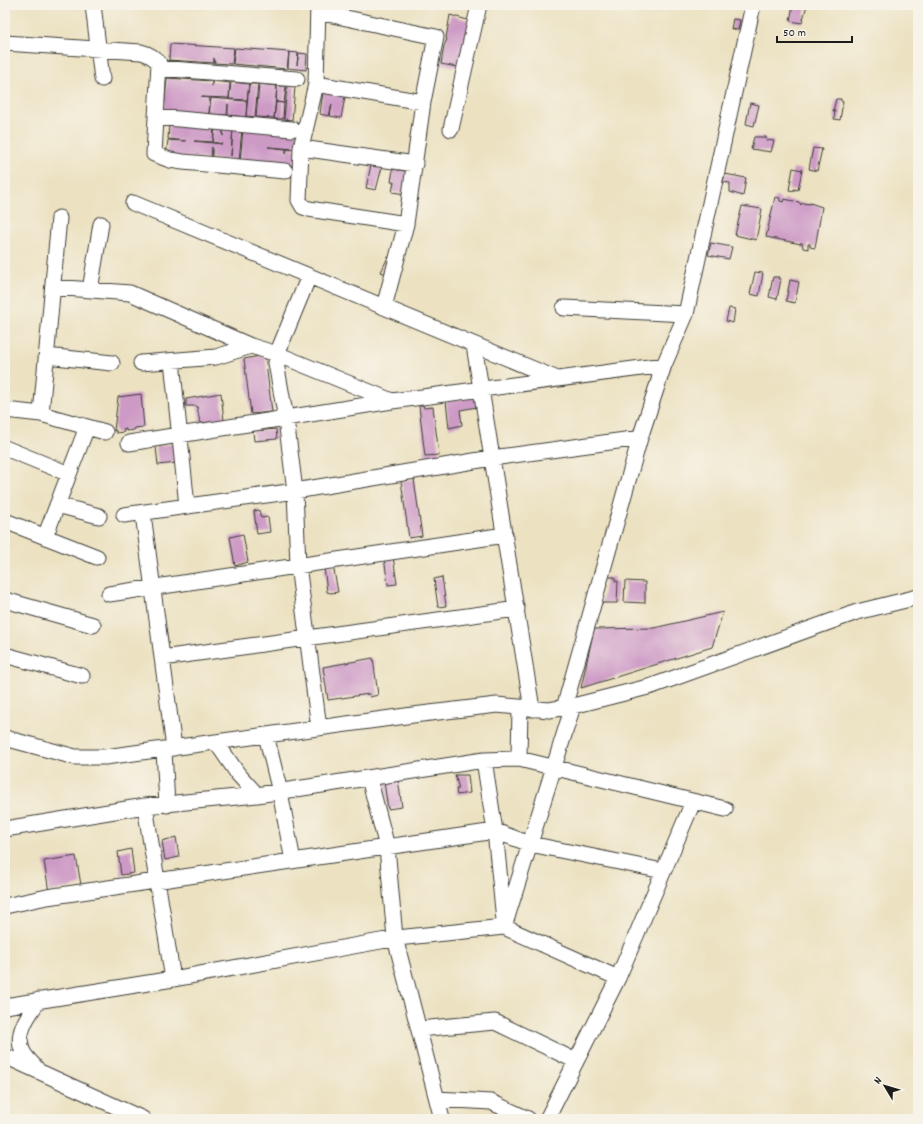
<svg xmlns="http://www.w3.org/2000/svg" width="923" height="1124" viewBox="0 0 923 1124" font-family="Dekko,sans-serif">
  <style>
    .building { fill: #cd9ac6 }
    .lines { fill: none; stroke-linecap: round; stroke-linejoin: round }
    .minor-casing { stroke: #3b3a35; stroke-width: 17 }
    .minor { stroke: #fff; stroke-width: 15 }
  </style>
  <rect width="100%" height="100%" fill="#f7f3e8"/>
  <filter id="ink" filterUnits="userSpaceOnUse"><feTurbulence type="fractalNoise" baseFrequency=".025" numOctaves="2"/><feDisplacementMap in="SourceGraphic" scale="8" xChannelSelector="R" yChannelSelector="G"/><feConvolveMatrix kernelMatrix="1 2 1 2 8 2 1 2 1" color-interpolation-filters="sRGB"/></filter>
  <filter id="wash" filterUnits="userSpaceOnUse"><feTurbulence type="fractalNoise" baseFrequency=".012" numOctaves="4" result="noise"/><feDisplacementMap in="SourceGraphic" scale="16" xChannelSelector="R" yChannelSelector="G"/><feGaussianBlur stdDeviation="0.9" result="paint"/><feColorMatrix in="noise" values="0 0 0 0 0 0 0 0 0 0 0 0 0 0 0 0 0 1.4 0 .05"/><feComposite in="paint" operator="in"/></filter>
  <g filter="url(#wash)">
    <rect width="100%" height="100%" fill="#ece2c2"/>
    <g id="blocks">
      <path class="building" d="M 793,5 L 807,5 L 802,23 L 790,21 Z
        M 450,15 L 471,21 L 462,68 L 441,64 L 444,46 L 447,39 L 446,38 Z
        M 733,19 L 740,20 L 738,30 L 731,29 Z
        M 170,44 L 234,48 L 232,64 L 214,63 L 214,58 L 214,63 L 169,60 Z
        M 235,48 L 289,52 L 287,69 L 233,64 Z
        M 289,52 L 298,53 L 297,65 L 299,53 L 307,54 L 306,70 L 288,68 Z
        M 167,78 L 212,81 L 212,86 L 212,81 L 230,83 L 229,98 L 201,97 L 210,98 L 209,114 L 164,111 Z
        M 231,82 L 249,84 L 247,100 L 229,99 Z
        M 249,84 L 258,84 L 255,117 L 246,116 Z
        M 259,84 L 277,86 L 274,118 L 256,117 Z
        M 277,86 L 286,86 L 284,103 L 276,102 Z
        M 287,86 L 295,87 L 292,120 L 284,119 Z
        M 323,92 L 346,92 L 341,118 L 330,116 L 332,104 L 329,116 L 320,114 Z
        M 211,98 L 247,101 L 246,117 L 228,115 L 228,104 L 227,115 L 209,114 Z
        M 836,99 L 841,99 L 841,101 L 843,102 L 840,120 L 834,119 L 835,111 L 833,111 Z
        M 276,102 L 284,103 L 283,119 L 274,119 Z
        M 750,103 L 759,105 L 754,126 L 746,124 Z
        M 169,123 L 214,126 L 213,142 L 194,141 L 204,142 L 222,144 L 213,142 L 215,126 L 223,127 L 223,136 L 224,127 L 233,128 L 231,156 L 233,127 L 242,128 L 239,161 L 212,159 L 212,147 L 211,159 L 166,156 L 168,140 L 186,141 L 168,139 Z
        M 243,129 L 288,132 L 288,137 L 288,132 L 297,133 L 295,149 L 268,147 L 286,149 L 286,154 L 287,149 L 296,150 L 294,166 L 240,162 Z
        M 754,137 L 766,137 L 766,140 L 774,141 L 771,152 L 751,149 Z
        M 813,148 L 822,149 L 817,171 L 809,169 Z
        M 371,165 L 382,167 L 376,190 L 366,188 Z
        M 793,168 L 802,170 L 798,190 L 794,189 L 794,191 L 789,190 Z
        M 393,169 L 410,172 L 405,194 L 392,192 L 394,182 L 391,182 Z
        M 725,174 L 746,178 L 743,196 L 730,192 L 730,183 L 723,182 Z
        M 775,197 L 780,198 L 780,201 L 783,202 L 784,199 L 799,202 L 801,205 L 802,203 L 810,204 L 810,203 L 822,207 L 815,248 L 810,247 L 810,244 L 808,244 L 808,249 L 803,248 L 802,243 L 800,243 L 801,244 L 766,237 Z
        M 742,206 L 762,209 L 756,240 L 735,235 Z
        M 711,243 L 732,247 L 729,259 L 708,255 Z
        M 388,257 L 396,260 L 389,275 L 381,272 Z
        M 755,272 L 763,273 L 759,296 L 750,294 Z
        M 773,277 L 779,277 L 778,279 L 781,279 L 777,299 L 769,297 Z
        M 790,280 L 799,282 L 795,303 L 786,301 Z
        M 729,308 L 735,309 L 733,323 L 726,321 Z
        M 265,355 L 272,412 L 251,414 L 244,359 Z
        M 221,393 L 224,421 L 200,423 L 197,406 L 186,406 L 186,399 Z
        M 141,394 L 144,427 L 135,428 L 134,430 L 126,431 L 126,429 L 123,430 L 124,432 L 116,433 L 116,430 L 114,431 L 118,397 Z
        M 476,397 L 477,407 L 460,410 L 462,425 L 449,428 L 446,401 Z
        M 423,405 L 424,408 L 433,407 L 439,455 L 425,456 L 419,406 Z
        M 276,429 L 277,439 L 254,441 L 253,431 Z
        M 175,443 L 177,463 L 158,465 L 156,447 Z
        M 414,479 L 422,536 L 409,538 L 401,481 Z
        M 259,510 L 261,518 L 268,517 L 270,532 L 257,534 L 254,511 Z
        M 243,534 L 248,562 L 235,566 L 230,537 Z
        M 393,556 L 397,584 L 388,585 L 384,558 Z
        M 333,565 L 338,592 L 331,593 L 327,592 L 324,567 Z
        M 442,577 L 446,606 L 438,607 L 434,579 Z
        M 606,577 L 615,577 L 615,581 L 618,581 L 617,603 L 602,603 Z
        M 625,581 L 645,582 L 645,603 L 624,602 Z
        M 723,612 L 712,647 L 581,688 L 594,629 L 654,628 Z
        M 373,658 L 378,695 L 370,697 L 369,694 L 328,700 L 323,667 Z
        M 455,775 L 468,775 L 470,793 L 457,795 L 456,789 L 459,789 Z
        M 398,779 L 402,807 L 388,809 L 384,782 Z
        M 176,837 L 179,857 L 165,860 L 162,841 Z
        M 131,849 L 134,873 L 121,875 L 118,852 Z
        M 76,856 L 81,885 L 49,892 L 44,861 Z"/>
    </g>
  </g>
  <g filter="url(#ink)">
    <use href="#blocks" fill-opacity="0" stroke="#3b3a35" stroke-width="1"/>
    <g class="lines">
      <defs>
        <path id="minor" d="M 93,5 L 102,79
          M 318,5 L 316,84 L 301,148 L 299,200 L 303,207 L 309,209 L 406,224
          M 318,12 L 436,37 L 423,102 L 406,224 L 384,307
          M 5,43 L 141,52 C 149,54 154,57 159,63 L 154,154 L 170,160 L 183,162 L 285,171
          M 159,68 L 297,79
          M 316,84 L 423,102
          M 156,117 L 292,129
          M 451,129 L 479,5
          M 301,148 L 415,164
          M 133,203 L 555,378
          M 309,276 L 277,354 L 276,363 L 286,419 L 295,491 L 298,565 L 319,728
          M 53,287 L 130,293 L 251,346
          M 90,290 L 101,224
          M 564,308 L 686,314
          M 474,345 L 532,709
          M 46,356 L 112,363
          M 172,361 L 187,506
          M 141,363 L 216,357 L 251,346 L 277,354 L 392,401
          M 5,410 L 41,414 L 105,432
          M 41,414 L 59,218
          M 129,443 L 392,401 L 664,365
          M 5,448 L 69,474
          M 57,505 L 99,516
          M 143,514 L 174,748
          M 124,515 L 295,491 L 492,458 L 640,438
          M 5,521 L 97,557
          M 45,537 L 87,427
          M 109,594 L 505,535
          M 5,600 L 93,625
          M 5,655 L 82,676
          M 162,658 L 517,609
          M 564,708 L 640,438 L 664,365 L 686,314 L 753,5
          M 266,735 L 280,792 L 293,861
          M 5,738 L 75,757 L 105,757 L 413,715 L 497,705 L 549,710 L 573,706 L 652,686 L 857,612 L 918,597
          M 216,742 L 238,774 L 257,795
          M 164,750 L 167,805
          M 519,759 L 520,707
          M 484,760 L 495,831 L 504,920
          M 369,778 L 387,847 L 395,938 L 442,1119
          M 145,806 L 173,979
          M 5,829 L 145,806 L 257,795 L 484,760 L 519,759 L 725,809
          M 5,906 L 47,897 L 495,831 L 530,844 L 663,871
          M 504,927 L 573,706
          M 5,1006 L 173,979 L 397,938 L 504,927 L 618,978
          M 419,1029 L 495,1022 L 576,1061
          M 5,1056 L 143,1119
          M 37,1069 C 33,1064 26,1058 23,1052 C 14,1034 29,1014 39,1000
          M 437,1099 L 491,1102 L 528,1119
          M 547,1119 L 618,978 L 693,802"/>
      </defs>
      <use href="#minor" class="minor-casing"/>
      <use href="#minor" class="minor"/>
    </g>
  </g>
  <rect width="923" height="1124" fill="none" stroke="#f7f3e8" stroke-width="20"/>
  <g transform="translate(885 1086) rotate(308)" stroke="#f7f3e8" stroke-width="3" paint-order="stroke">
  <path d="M0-3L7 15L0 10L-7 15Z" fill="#1c1c1c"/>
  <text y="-6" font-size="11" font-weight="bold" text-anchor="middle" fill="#1c1c1c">N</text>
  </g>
  <path d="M777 36v6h75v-6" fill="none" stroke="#1c1c1c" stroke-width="2"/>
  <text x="783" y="36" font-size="12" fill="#1c1c1c" stroke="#f7f3e8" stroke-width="3" paint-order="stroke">50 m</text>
</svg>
